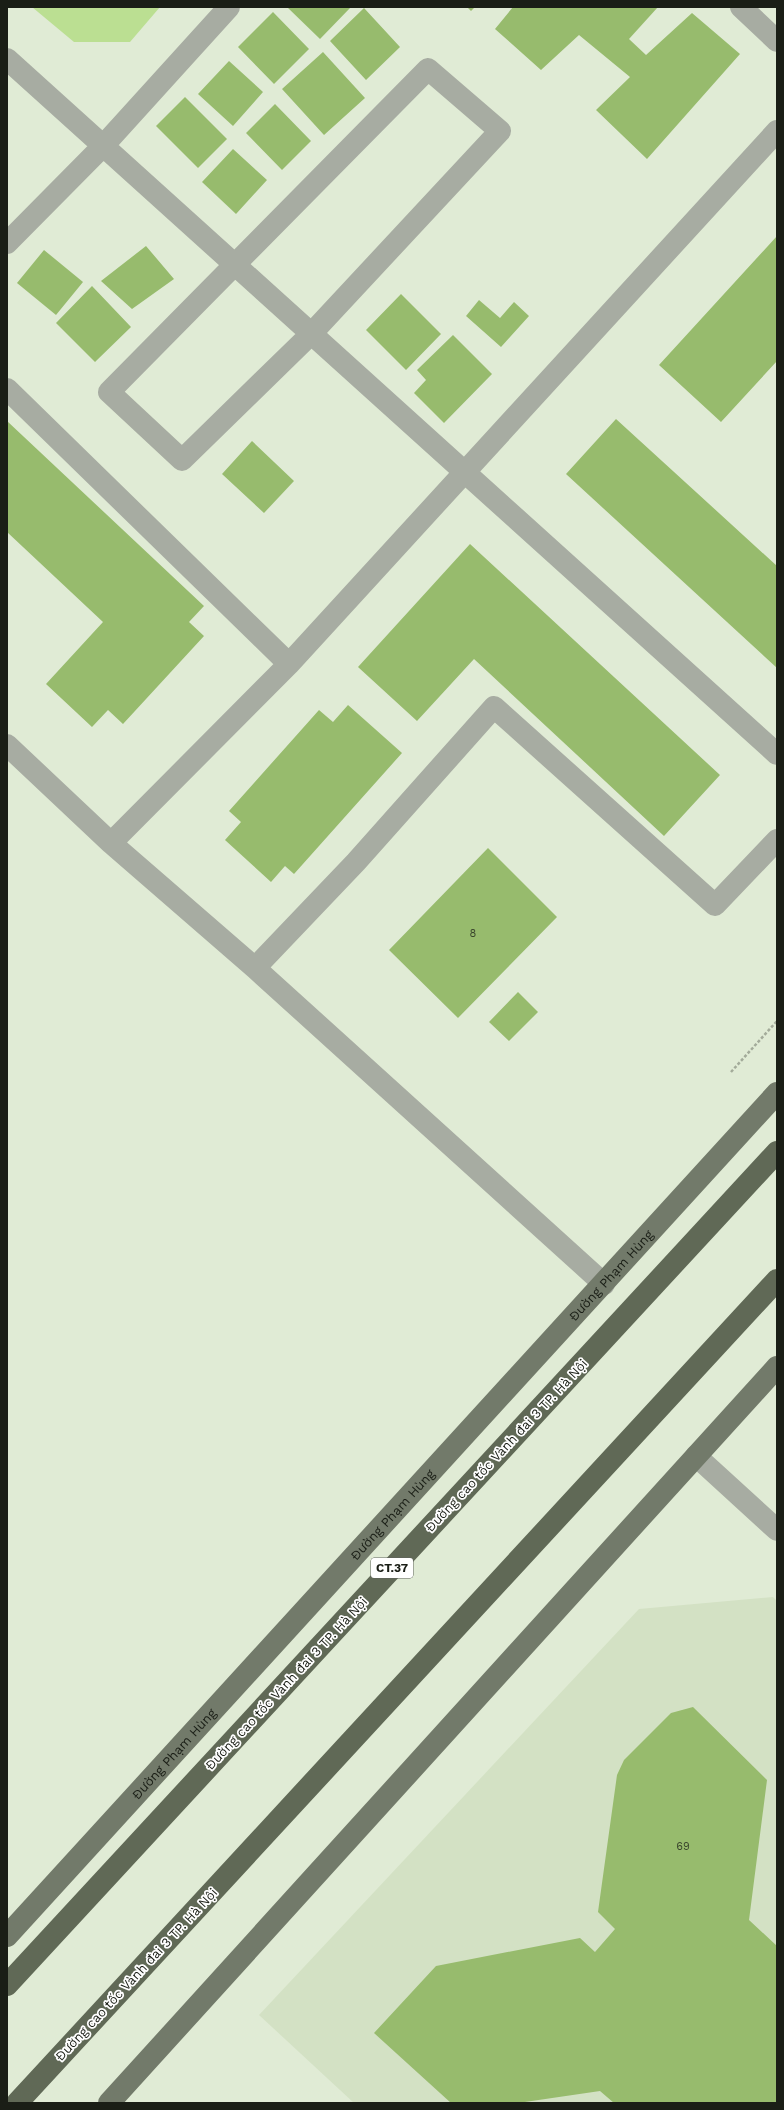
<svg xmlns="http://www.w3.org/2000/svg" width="784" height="2110" viewBox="0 0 784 2110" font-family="'Work Sans',sans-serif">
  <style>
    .built { fill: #d3e1c4 }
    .green { fill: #bbdf92 }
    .building { fill: #97bb6d }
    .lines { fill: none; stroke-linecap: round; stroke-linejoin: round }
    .path { stroke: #a3ab9a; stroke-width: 2.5; stroke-dasharray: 3 2; stroke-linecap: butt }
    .minor { stroke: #a7aca2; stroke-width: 22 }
    .major { stroke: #727a6a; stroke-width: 22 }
    .highway { stroke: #606956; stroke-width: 22 }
    .labels { text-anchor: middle; stroke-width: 3.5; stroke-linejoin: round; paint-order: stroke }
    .number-label { font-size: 11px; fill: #39452c }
    .shield { fill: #fff; stroke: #5f625c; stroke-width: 1 }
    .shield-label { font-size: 12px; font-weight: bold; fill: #1a1e16 }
    .street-label { font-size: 13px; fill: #1a1e16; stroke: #fff }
  </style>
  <rect width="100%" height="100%" fill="#e0ebd5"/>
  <path class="built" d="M 773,1597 L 777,1601 L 777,2103 L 354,2103 L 259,2015 L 639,1609 Z"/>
  <path class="green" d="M 32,7 L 160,7 L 130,42 L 74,42 Z"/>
  <path class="building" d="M 287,7 L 351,7 L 320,39 Z
    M 467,7 L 475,7 L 471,11 Z
    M 513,7 L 658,7 L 629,39 L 646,55 L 692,13 L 740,54 L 647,159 L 596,110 L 630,77 L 579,35 L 541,70 L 495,29 Z
    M 364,8 L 400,47 L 366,80 L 330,41 Z
    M 273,12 L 309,49 L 274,84 L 238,47 Z
    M 323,52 L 365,98 L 324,135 L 282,89 Z
    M 229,61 L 263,92 L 233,126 L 198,94 Z
    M 185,97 L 227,139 L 198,168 L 156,126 Z
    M 275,104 L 311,141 L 282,170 L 246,133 Z
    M 233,149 L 267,180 L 236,214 L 202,182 Z
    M 777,236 L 777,361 L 721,422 L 659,365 Z
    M 146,246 L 174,279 L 132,309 L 101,281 Z
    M 44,250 L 83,282 L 56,315 L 17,283 Z
    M 92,286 L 131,327 L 95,362 L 56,323 Z
    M 401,294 L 441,334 L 406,370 L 366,330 Z
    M 479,300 L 500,318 L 514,302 L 529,316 L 501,347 L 466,316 Z
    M 453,335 L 492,374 L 444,423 L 414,393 L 426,380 L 417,370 Z
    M 616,419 L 777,566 L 777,668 L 566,474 Z
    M 7,421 L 204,606 L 189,622 L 204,636 L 123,724 L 108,710 L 92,727 L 46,684 L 103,622 L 7,532 Z
    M 252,441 L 294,481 L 264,513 L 222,474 Z
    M 470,544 L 720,775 L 664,836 L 474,659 L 417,721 L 358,667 Z
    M 348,705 L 402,753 L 294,874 L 285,866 L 271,882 L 225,840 L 241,822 L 229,811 L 319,710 L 333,722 Z
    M 488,848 L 557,917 L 458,1018 L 389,950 Z
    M 518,992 L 538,1012 L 509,1041 L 489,1022 Z
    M 693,1707 L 767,1780 L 749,1920 L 777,1946 L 777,2103 L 614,2103 L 600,2091 L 518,2103 L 451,2103 L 374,2033 L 436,1966 L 580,1938 L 595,1952 L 615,1929 L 598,1912 L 617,1775 L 624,1760 L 671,1713 Z"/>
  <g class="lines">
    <path class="path" d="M 731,1072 L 777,1021"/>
    <path class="minor" d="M 741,7 L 777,41
      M 7,59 L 777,754
      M 428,69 L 500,131 L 311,334 L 182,460 L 109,392 Z
      M 7,243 L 103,146 L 229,7
      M 7,389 L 289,664
      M 7,745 L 111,843 L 255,968 L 604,1284
      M 111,843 L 289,664 L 777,131
      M 255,968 L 356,862 L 494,707 L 715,905 L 777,840
      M 696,1456 L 777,1530"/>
    <g class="major">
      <path id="s1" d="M 7,1936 L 777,1093"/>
      <path d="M 109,2103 L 777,1367"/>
    </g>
    <path class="highway" d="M 7,1985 L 777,1152
      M 17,2103 L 777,1280"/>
  </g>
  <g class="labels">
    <g class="number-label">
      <text x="473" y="937">8</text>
      <text x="683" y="1850">69</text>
    </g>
    <rect class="shield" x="371" y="1558" width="42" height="20" rx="3"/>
    <g class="shield-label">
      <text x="392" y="1572">CT.37</text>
    </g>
    <g class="street-label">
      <text dy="5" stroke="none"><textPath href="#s1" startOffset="895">Đường Phạm Hùng</textPath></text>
      <text transform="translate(506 1445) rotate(-47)" y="5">Đường cao tốc Vành đai 3 TP. Hà Nội</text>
      <text dy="5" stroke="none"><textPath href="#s1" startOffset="571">Đường Phạm Hùng</textPath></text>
      <text transform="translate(286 1683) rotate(-47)" y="5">Đường cao tốc Vành đai 3 TP. Hà Nội</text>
      <text dy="5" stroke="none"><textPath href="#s1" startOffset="247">Đường Phạm Hùng</textPath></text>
      <text transform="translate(136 1974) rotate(-47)" y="5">Đường cao tốc Vành đai 3 TP. Hà Nội</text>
    </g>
  </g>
  <rect width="784" height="2110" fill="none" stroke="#1a1e16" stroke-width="16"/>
</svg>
